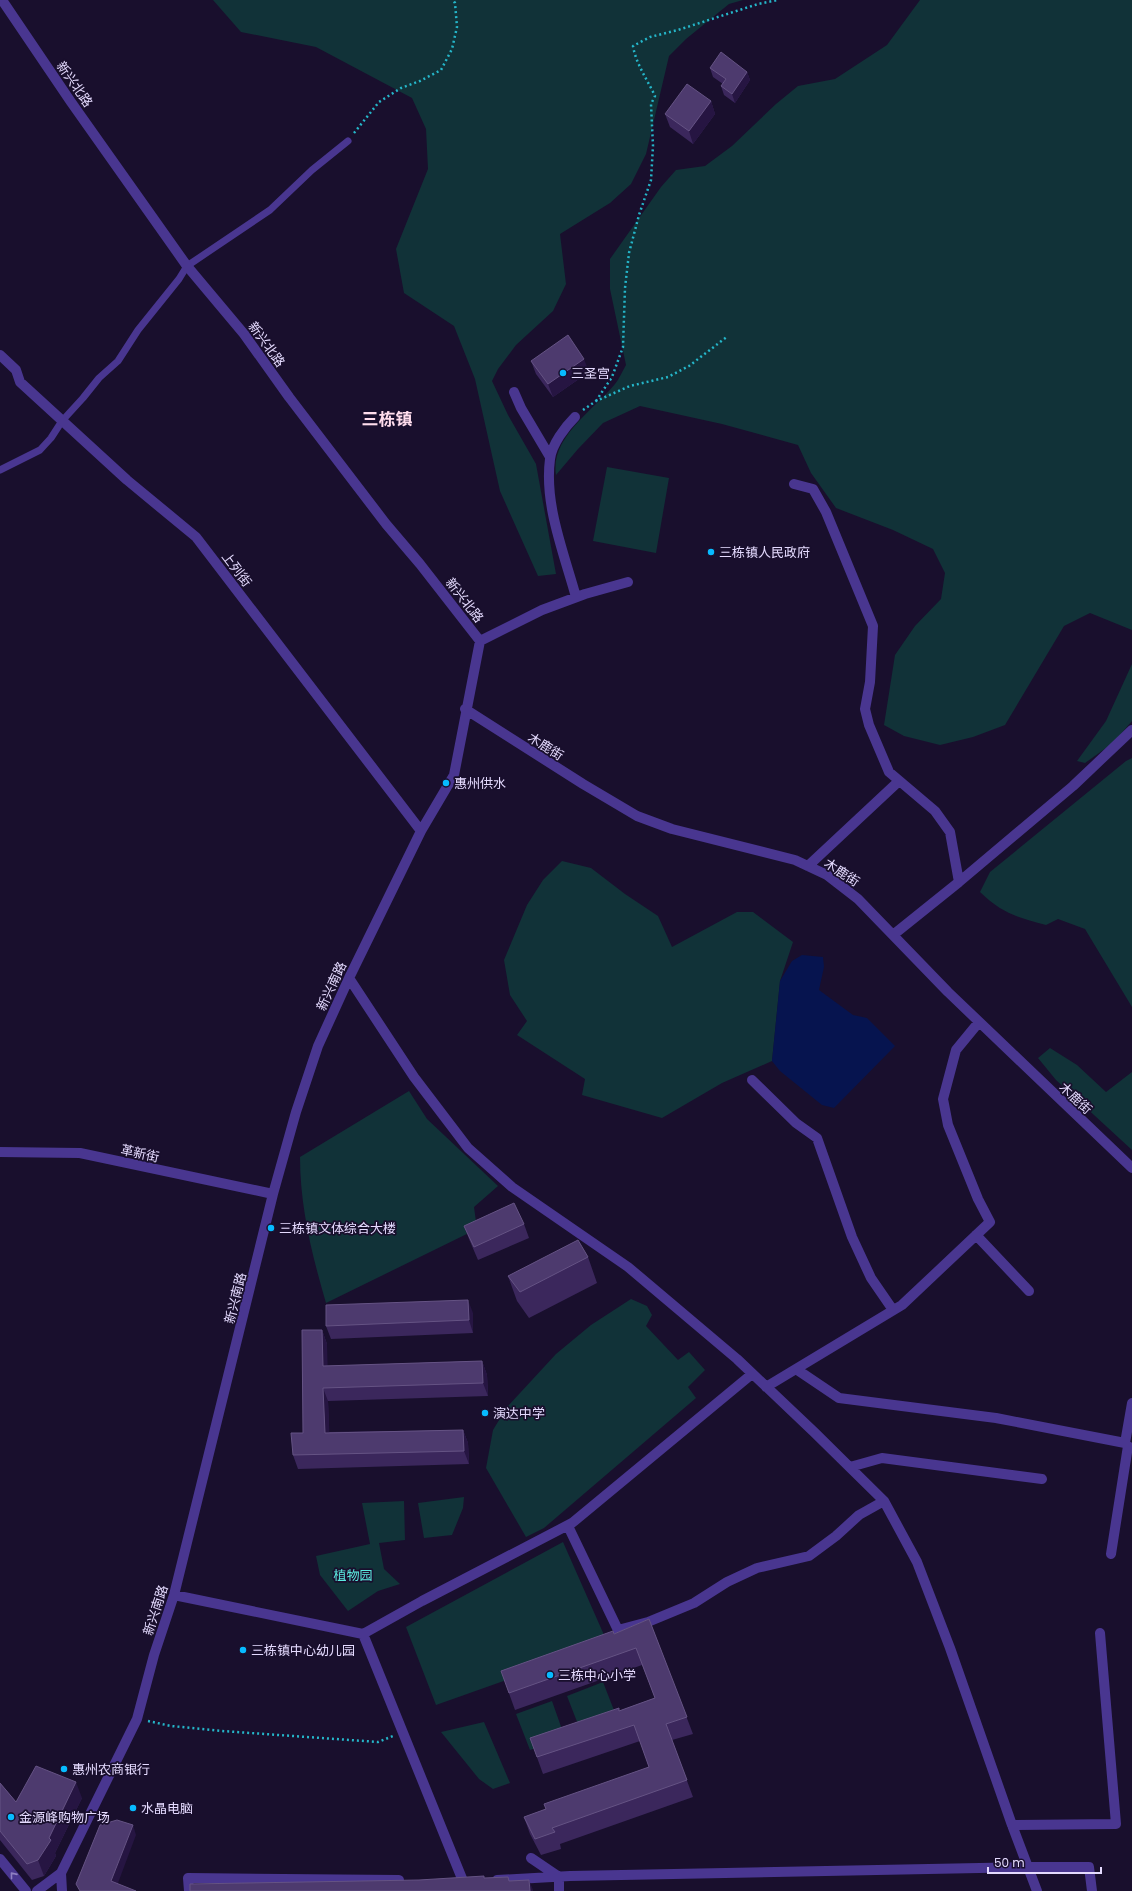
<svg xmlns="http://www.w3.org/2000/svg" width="1132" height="1891" viewBox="0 0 1132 1891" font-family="Poppins,'Noto Sans SC',sans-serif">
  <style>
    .green { fill: #113238 }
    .water { fill: #06144f }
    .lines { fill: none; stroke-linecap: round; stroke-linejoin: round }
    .path { stroke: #25b6c9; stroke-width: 2.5; stroke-dasharray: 2 3; stroke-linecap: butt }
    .service { stroke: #493690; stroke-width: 7 }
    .minor { stroke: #493690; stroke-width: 10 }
    .wall { fill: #3b275c }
    .shaded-wall { fill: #261542 }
    .building { fill: #4d3a6e; stroke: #655384 }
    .oneway { stroke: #8f80c2 }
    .poi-dot { fill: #07bbff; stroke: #190f2d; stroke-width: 1.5 }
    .labels { text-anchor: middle; stroke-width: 3.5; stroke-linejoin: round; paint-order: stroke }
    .street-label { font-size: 13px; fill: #e5dbff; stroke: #190f2d }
    .poi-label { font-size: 13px; fill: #e5dbff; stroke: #190f2d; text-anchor: start }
    .park-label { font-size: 13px; fill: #5bebe0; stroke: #190f2d }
    .district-label { font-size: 17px; font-weight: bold; fill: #ffdded; stroke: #190f2d }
  </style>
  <rect width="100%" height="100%" fill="#190f2d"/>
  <path class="green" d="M 213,0 L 743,0 L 729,4 L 686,39 L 669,56 L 646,154 L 631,184 L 610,203 L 560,234 L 566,284 L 553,311 L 516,345 L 498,369 L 492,381 L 508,415 L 536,464 L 556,574 L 538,576 L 500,491 L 475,379 L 454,326 L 404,293 L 396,249 L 428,169 L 426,129 L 412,98 L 316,47 L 241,32 Z
    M 920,0 L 1132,0 L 1132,630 L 1090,613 L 1064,626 L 1005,725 L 973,737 L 940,745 L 904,736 L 884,725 L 895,655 L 915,626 L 941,599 L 945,573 L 933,549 L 893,530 L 836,508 L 811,473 L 798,445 L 722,424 L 640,406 L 603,423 L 578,449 L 556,475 C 550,437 594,410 615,384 C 619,379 622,372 626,365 L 610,289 L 610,259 L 661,187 L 676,170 L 705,166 L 732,146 L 776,104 L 798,86 L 835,79 L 887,45 Z
    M 607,467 L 669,478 L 656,553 L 593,541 Z
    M 1132,664 L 1132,721 L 1113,743 L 1085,763 L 1077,761 L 1106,721 Z
    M 1132,758 L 1132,1007 L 1085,929 L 1058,919 L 1046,925 C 1017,917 1003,914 980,892 L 990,872 L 1126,761 Z
    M 562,861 L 591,868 L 625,894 L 658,916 L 672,947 L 737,912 L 753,912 L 793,942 L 780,981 L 772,1061 L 722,1083 L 662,1118 L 582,1095 L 585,1079 L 517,1035 L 527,1021 L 510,995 L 504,960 L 527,905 L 543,880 Z
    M 1050,1048 L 1077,1065 L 1106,1092 L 1132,1072 L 1132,1150 L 1056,1080 L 1038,1058 Z
    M 409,1091 L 427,1119 L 498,1186 L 474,1207 L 477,1229 L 326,1303 C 312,1255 300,1207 300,1157 Z
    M 631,1299 L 647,1306 L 652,1315 L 646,1326 L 678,1360 L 689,1352 L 705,1370 L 688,1387 L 696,1398 L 544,1528 L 526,1537 L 486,1468 L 493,1430 L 507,1407 L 556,1354 L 591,1325 Z
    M 464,1497 L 463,1508 L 452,1535 L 424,1538 L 418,1503 Z
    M 404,1501 L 405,1540 L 379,1543 L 384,1569 L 400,1584 L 378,1591 L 348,1611 L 320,1575 L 316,1556 L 370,1544 L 362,1503 Z
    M 563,1542 L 608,1644 L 436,1705 L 406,1627 Z
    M 603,1682 L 617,1718 L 581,1732 L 567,1696 Z
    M 552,1701 L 565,1738 L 530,1750 L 516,1714 Z
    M 484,1722 L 510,1783 L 493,1789 L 479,1779 L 441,1732 Z"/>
  <path class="water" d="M 802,955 L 823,957 L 824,967 L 819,990 L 853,1015 L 867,1018 L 895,1046 L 834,1108 L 822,1105 L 780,1071 L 772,1061 L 780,981 L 792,961 Z"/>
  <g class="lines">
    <path class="path" d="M 354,133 L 379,102 L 401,88 L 420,81 L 441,70 L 452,49 L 457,27 L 455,3 L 453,0
      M 596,401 L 612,377 L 623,347 L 625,288 L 629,253 L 639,215 L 651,180 L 653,146 L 651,104 L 655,96 C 647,79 636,64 633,46 L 650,37 L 678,30 L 758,4 L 778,0
      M 583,410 L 596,401 L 630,386 L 668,377 L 689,366 L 728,336
      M 148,1721 L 171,1726 L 222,1731 L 378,1742 L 393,1736"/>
    <path class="service" d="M 0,470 L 40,450 L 51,438 L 62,421 L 83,398 L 99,378 L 118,361 L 138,330 L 179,279 L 187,266 L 270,210 L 312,170 L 348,141"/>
    <path class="minor" d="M 2,0 L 71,102 L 187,266 L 244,334 L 289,397 L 386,524 L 420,564 L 480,641 L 454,775 L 421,831 L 349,978 L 318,1046 L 296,1112 L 273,1194 L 174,1595 L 154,1655 L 137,1719 L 61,1873 L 37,1891
      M 0,355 L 16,370 L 20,382 L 127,480 L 196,537 L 421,831
      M 514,392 L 521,408 L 550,457
      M 575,417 C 565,427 552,444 550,459 C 544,505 564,553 576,597
      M 794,484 L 813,489 L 826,512 L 873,626 L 870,682 L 865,709 L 869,725 L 889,772 L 935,811 L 950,832 L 959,882 L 893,935
      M 480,641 L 542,610 L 585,594 L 628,582
      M 465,709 L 583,784 L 637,816 L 672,829 L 795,860 L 827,875 L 858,899 L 948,992 L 1132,1168
      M 808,866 L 899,781
      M 959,882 L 1073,786 L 1132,730
      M 349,978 L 414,1077 L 468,1148 L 512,1187 L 628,1267 L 737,1359 L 814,1432 L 884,1501 L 917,1562 L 950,1648 L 1012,1825 L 1037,1891
      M 752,1080 L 796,1123 L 817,1138 L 852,1237 L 871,1278 L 893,1310
      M 0,1152 L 80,1153 L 273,1194
      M 976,1235 L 1029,1291
      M 796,1369 L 839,1398 L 996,1418 L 1125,1443 L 1128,1446 L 1111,1554
      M 766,1387 L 902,1305 L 990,1222 L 978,1199 L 948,1125 L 943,1099 L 956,1050 L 979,1022
      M 1125,1443 L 1132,1403
      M 850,1467 L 882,1458 L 1042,1479
      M 568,1526 L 618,1630 L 648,1622 L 694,1603 L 727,1582 L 757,1568 L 809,1556 L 836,1536 L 859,1515 L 884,1501
      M 174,1595 L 363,1634 L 463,1881
      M 363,1634 L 422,1601 L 572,1523 L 752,1374
      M 1012,1825 L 1116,1824 L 1100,1633
      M 531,1858 L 559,1877 L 559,1891
      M 0,1859 L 26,1891
      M 61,1873 L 62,1891
      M 497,1880 L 570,1876 L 1029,1867 L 1089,1867 L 1092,1891
      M 189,1891 L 188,1878 L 399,1880"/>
  </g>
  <path class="wall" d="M 710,68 L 747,72 L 750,80 L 735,103 L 724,95 L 721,86 L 723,84 L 713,77 Z
    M 711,101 L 715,114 L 693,144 L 670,127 L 665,114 Z
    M 531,361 L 589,372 L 553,397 L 536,374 Z
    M 524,1224 L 529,1238 L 478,1260 L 469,1239 L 464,1226 Z
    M 588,1257 L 597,1283 L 529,1318 L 517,1301 L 508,1276 Z
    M 473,1313 L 473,1333 L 331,1339 L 326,1326 Z
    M 322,1330 L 327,1344 L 327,1366 L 482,1361 L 487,1375 L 488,1396 L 328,1401 L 329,1432 L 463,1430 L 468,1443 L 469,1464 L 298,1469 L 293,1455 L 303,1433 Z
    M 649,1619 L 693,1734 L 672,1740 L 693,1797 L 560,1844 L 561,1849 L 541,1855 L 530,1834 L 524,1817 L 546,1809 L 649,1767 L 640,1741 L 543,1774 L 530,1738 L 619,1711 L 655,1698 L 642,1665 L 515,1710 L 501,1671 L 614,1634 Z
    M 0,1783 L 16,1802 L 82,1798 L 55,1853 L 56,1856 L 44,1876 L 32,1880 L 0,1840 Z"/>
  <path class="shaded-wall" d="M 747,72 L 750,80 L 735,103 L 732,94 Z
    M 711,101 L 715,114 L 693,144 L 689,131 Z
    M 584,359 L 589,372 L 553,397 L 548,384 Z
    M 468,1300 L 473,1313 L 473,1333 L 469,1320 Z
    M 322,1330 L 327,1344 L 328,1379 L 323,1366 Z
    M 482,1361 L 487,1375 L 488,1396 L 483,1383 Z
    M 323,1388 L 328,1401 L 330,1446 L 325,1433 Z
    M 463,1430 L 468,1443 L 469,1464 L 464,1451 Z
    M 76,1782 L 82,1798 L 55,1853 L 56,1856 L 44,1876 L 38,1860 Z
    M 133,1825 L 136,1835 L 115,1891 L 111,1881 Z
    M 529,1880 L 533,1890 L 533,1891 L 530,1891 Z"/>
  <path class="building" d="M 721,52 L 747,72 L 732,94 L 721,86 L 726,79 L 710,68 Z
    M 687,84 L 711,101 L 689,131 L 665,114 Z
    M 568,335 L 584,359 L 548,384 L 531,361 Z
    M 514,1203 L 524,1224 L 474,1247 L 464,1226 Z
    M 578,1240 L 588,1257 L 520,1292 L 508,1276 Z
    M 468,1300 L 469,1320 L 326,1326 L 326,1305 Z
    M 302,1330 L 322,1330 L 323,1366 L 482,1361 L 483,1383 L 323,1388 L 325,1433 L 463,1430 L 464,1451 L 293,1455 L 291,1433 L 303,1433 Z
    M 649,1619 L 687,1717 L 666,1724 L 687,1780 L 552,1828 L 555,1832 L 535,1839 L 524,1817 L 546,1809 L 544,1804 L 649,1767 L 634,1725 L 537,1757 L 530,1738 L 619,1708 L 619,1711 L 655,1698 L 636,1648 L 509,1693 L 501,1671 L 613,1631 L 614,1634 Z
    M 36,1766 L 76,1782 L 49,1838 L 51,1840 L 38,1860 L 27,1864 L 0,1831 L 0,1783 L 16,1802 Z
    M 117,1820 L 133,1825 L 111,1881 L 136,1891 L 80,1891 L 76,1884 L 100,1825 Z
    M 484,1876 L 484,1878 L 508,1877 L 509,1881 L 529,1880 L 530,1891 L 190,1891 L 190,1884 L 419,1880 Z"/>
  <defs><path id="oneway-chevron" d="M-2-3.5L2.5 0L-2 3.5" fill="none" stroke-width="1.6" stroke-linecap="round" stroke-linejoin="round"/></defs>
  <use class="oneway" href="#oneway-chevron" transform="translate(13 1875) rotate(-129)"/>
  <g class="poi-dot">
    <circle cx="563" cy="373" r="4"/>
    <circle cx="711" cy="552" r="4"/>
    <circle cx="446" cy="783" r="4"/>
    <circle cx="271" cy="1228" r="4"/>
    <circle cx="485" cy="1413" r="4"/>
    <circle cx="243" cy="1650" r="4"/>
    <circle cx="550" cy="1675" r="4"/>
    <circle cx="64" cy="1769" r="4"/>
    <circle cx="133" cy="1808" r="4"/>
    <circle cx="11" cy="1817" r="4"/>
  </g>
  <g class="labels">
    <g class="street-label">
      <text transform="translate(75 84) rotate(55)" y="5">新兴北路</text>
      <text transform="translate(267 344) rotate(54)" y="5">新兴北路</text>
      <text transform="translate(237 569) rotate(53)" y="5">上列街</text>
      <text transform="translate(465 600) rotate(52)" y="5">新兴北路</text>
      <text transform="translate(546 746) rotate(32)" y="5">木鹿街</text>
      <text transform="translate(842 872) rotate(33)" y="5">木鹿街</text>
      <text transform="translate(331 986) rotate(-65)" y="5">新兴南路</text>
      <text transform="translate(1076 1098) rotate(43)" y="5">木鹿街</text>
      <text transform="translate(140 1153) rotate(12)" y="5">革新街</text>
      <text transform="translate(235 1298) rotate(-76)" y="5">新兴南路</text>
      <text transform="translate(155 1610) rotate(-72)" y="5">新兴南路</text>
    </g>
    <g class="poi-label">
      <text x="571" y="378">三圣宫</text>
      <text x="719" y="557">三栋镇人民政府</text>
      <text x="454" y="788">惠州供水</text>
      <text x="279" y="1233">三栋镇文体综合大楼</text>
      <text x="493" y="1418">演达中学</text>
      <text x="251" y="1655">三栋镇中心幼儿园</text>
      <text x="558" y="1680">三栋中心小学</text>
      <text x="72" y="1774">惠州农商银行</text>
      <text x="141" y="1813">水晶电脑</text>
      <text x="19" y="1822">金源峰购物广场</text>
    </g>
    <g class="park-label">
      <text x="353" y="1580">植物园</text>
    </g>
    <g class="district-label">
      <text x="387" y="425">三栋镇</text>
    </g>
  </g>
  <path d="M988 1867v6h113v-6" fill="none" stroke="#e5dbff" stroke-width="2"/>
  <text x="994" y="1867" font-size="12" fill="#e5dbff" stroke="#190f2d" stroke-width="3" paint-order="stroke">50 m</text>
</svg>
